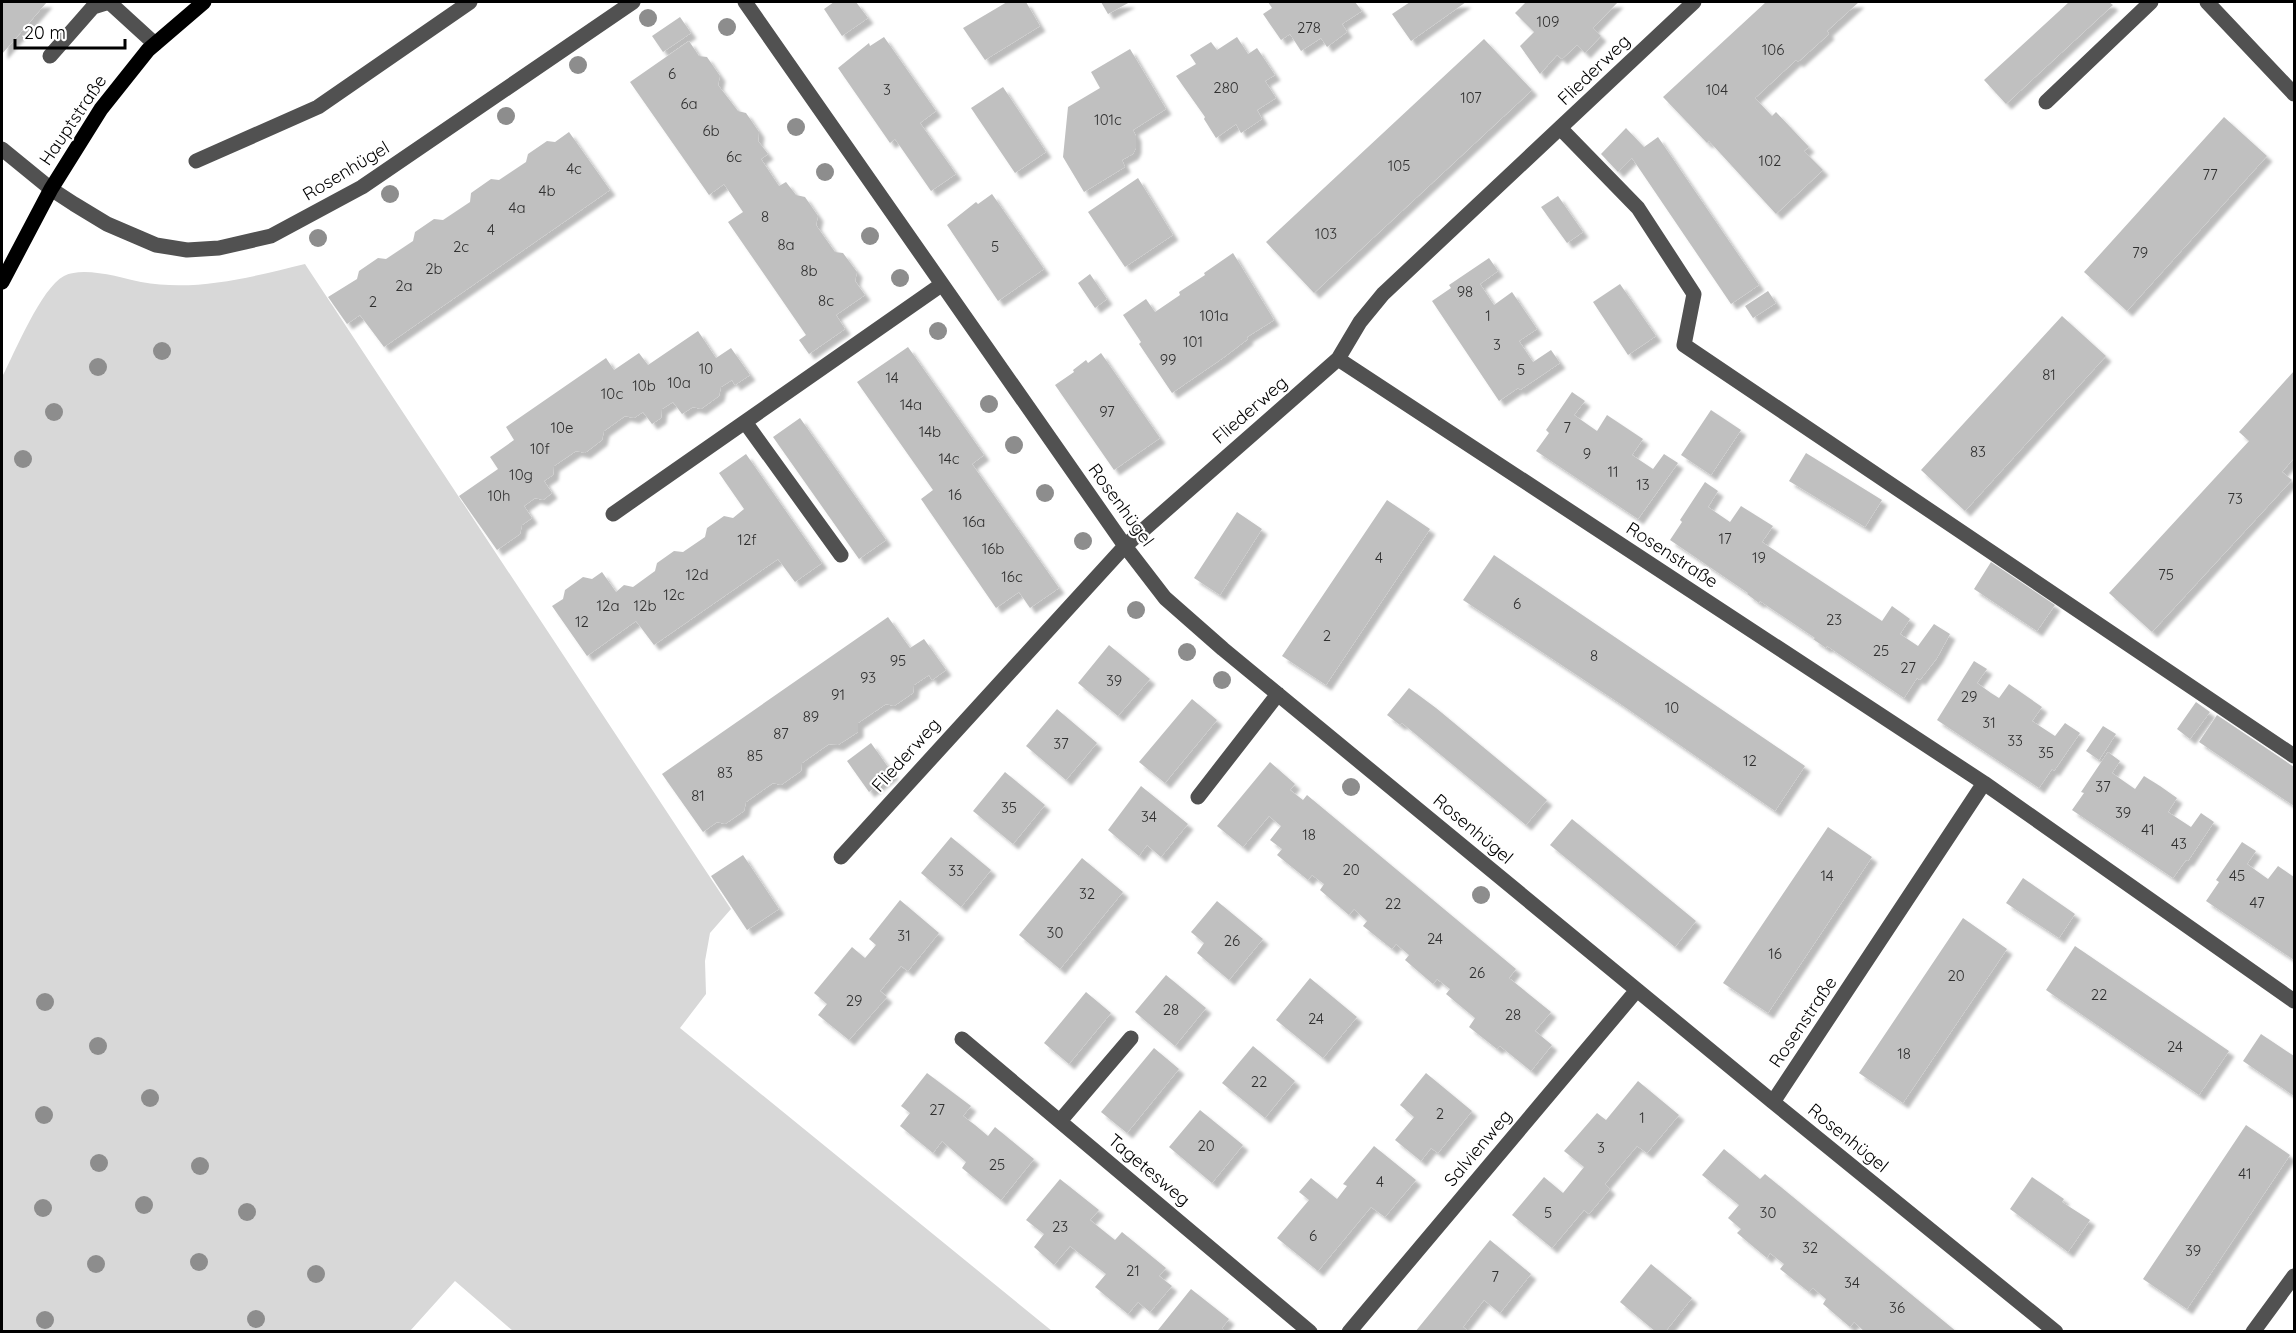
<svg xmlns="http://www.w3.org/2000/svg" width="2296" height="1333" viewBox="0 0 2296 1333" font-family="Quicksand,sans-serif">
  <style>
    .green { fill: #d8d8d8 }
    .building { fill: #c0c0c0; filter: url(#shadow) }
    .lines { fill: none; stroke-linecap: round; stroke-linejoin: round }
    .minor { stroke: #515151; stroke-width: 15 }
    .major { stroke: #000; stroke-width: 15 }
    .tree { fill: #8d8d8d }
    .labels { text-anchor: middle; stroke-width: 4.5; stroke-linejoin: round; paint-order: stroke }
    .number-label { font-size: 15px; fill: #303030 }
    .street-label { font-size: 18px; fill: #000; stroke: #fff }
  </style>
  <defs>
    <filter id="shadow"><feDropShadow dx="5.5" dy="5.5" stdDeviation="1.5" flood-color="#0004"/></filter>
  </defs>
  <rect width="100%" height="100%" fill="#fff"/>
  <path class="green" d="M 305,264 L 731,909 L 710,933 L 705,961 L 706,994 L 680,1028 L 1052,1331 L 513,1331 L 455,1281 L 410,1331 L 2,1331 L 2,377 C 15,352 41,288 64,276 C 84,266 121,278 141,282 C 196,292 252,277 305,264 Z"/>
  <path class="building" d="M 2,2 L 47,2 L 2,54 Z
    M 834,2 L 856,2 L 868,18 L 842,36 L 824,9 Z
    M 1007,2 L 1026,2 L 1040,26 L 985,60 L 963,28 Z
    M 1101,2 L 1130,2 L 1108,14 Z
    M 1268,2 L 1355,2 L 1362,11 L 1342,24 L 1347,32 L 1327,47 L 1321,38 L 1301,51 L 1290,34 L 1281,40 L 1263,14 L 1272,8 Z
    M 1410,2 L 1466,2 L 1411,41 L 1392,14 Z
    M 1526,2 L 1618,2 L 1593,28 L 1601,36 L 1585,53 L 1577,45 L 1562,59 L 1557,55 L 1540,74 L 1520,46 L 1534,32 L 1515,13 Z
    M 1766,2 L 1859,2 L 1827,31 L 1829,34 L 1798,62 L 1796,60 L 1755,98 L 1772,116 L 1776,112 L 1809,147 L 1804,151 L 1823,170 L 1776,214 L 1709,141 L 1707,143 L 1663,97 Z
    M 2069,2 L 2109,2 L 2113,5 L 2006,104 L 1984,80 Z
    M 680,17 L 691,33 L 663,52 L 652,36 Z
    M 884,37 L 936,111 L 920,123 L 956,174 L 931,191 L 895,139 L 890,143 L 838,68 L 869,43 L 870,46 Z
    M 1237,37 L 1248,54 L 1257,48 L 1275,75 L 1265,81 L 1276,98 L 1257,110 L 1262,119 L 1241,133 L 1236,124 L 1216,138 L 1204,119 L 1205,117 L 1176,76 L 1196,64 L 1190,55 L 1211,42 L 1217,50 Z
    M 1484,39 L 1532,90 L 1314,293 L 1266,242 Z
    M 689,41 L 699,56 L 707,57 L 720,76 L 718,85 L 738,111 L 746,113 L 759,132 L 758,141 L 768,154 L 761,159 L 779,186 L 786,182 L 796,195 L 805,197 L 818,216 L 816,225 L 825,238 L 835,252 L 843,253 L 857,272 L 855,281 L 865,295 L 836,315 L 845,329 L 809,354 L 799,340 L 806,335 L 728,222 L 743,212 L 724,184 L 709,195 L 630,82 Z
    M 1130,49 L 1166,109 L 1133,130 L 1136,136 L 1136,148 L 1133,154 L 1122,160 L 1125,167 L 1084,192 L 1063,157 L 1068,107 L 1100,88 L 1091,72 Z
    M 1003,87 L 1046,152 L 1015,173 L 971,108 Z
    M 2224,117 L 2267,156 L 2127,311 L 2084,272 Z
    M 1626,128 L 1644,147 L 1658,137 L 1759,285 L 1731,304 L 1632,158 L 1618,172 L 1601,154 Z
    M 569,132 L 610,190 L 384,347 L 360,315 L 347,324 L 328,297 L 357,279 L 359,271 L 378,258 L 386,259 L 413,241 L 415,232 L 434,219 L 443,220 L 470,202 L 471,193 L 491,179 L 499,180 L 526,162 L 528,154 L 547,141 L 555,142 Z
    M 1138,178 L 1173,235 L 1125,267 L 1088,212 Z
    M 992,194 L 1044,269 L 998,301 L 947,225 L 976,202 L 978,204 Z
    M 1558,196 L 1583,232 L 1567,243 L 1541,207 Z
    M 1233,253 L 1274,320 L 1247,337 L 1248,339 L 1223,358 L 1172,393 L 1139,344 L 1141,342 L 1123,315 L 1146,299 L 1155,312 L 1180,295 L 1179,292 L 1205,275 L 1204,273 Z
    M 1489,258 L 1498,271 L 1480,284 L 1494,305 L 1512,292 L 1537,329 L 1519,341 L 1533,362 L 1551,350 L 1560,363 L 1520,390 L 1518,388 L 1499,401 L 1432,301 L 1451,288 L 1449,285 Z
    M 1090,274 L 1107,299 L 1095,308 L 1078,283 Z
    M 1620,284 L 1656,336 L 1628,355 L 1593,302 Z
    M 1768,291 L 1776,303 L 1753,318 L 1745,306 Z
    M 2062,316 L 2106,356 L 1965,511 L 1921,470 Z
    M 698,331 L 716,358 L 731,348 L 750,375 L 735,385 L 732,380 L 721,387 L 719,396 L 701,409 L 693,407 L 682,414 L 673,402 L 662,409 L 661,418 L 652,424 L 643,412 L 634,418 L 625,416 L 604,431 L 602,440 L 585,453 L 576,451 L 554,466 L 553,475 L 544,481 L 552,493 L 543,500 L 535,498 L 524,506 L 532,518 L 522,525 L 520,534 L 497,550 L 459,496 L 498,469 L 490,457 L 514,440 L 506,427 L 606,358 L 614,370 L 639,353 L 648,365 Z
    M 908,347 L 984,455 L 972,464 L 1059,588 L 1030,608 L 1019,592 L 996,608 L 921,499 L 933,490 L 857,382 Z
    M 1101,353 L 1160,438 L 1114,470 L 1055,385 L 1074,372 L 1073,370 L 1086,360 L 1088,363 Z
    M 2294,371 L 2294,458 L 2282,472 L 2292,480 L 2152,632 L 2109,593 L 2249,441 L 2239,432 Z
    M 1572,392 L 1585,401 L 1574,415 L 1597,431 L 1607,415 L 1643,439 L 1632,455 L 1653,469 L 1664,454 L 1678,463 L 1638,519 L 1536,451 L 1549,433 L 1546,430 Z
    M 1711,410 L 1741,430 L 1711,475 L 1681,455 Z
    M 800,418 L 886,540 L 859,559 L 773,437 Z
    M 1806,453 L 1882,500 L 1865,527 L 1789,481 Z
    M 746,454 L 822,563 L 795,582 L 778,559 L 654,645 L 636,621 L 587,656 L 552,606 L 563,599 L 565,590 L 583,577 L 592,579 L 602,572 L 616,592 L 624,585 L 633,587 L 655,571 L 657,563 L 674,551 L 683,552 L 705,537 L 707,528 L 724,516 L 733,518 L 744,509 L 719,473 Z
    M 1705,482 L 1718,491 L 1708,507 L 1730,522 L 1741,506 L 1773,526 L 1762,542 L 1882,621 L 1892,606 L 1910,619 L 1900,634 L 1918,646 L 1934,624 L 1950,634 L 1937,658 L 1920,680 L 1917,678 L 1904,698 L 1827,646 L 1826,648 L 1813,639 L 1815,638 L 1760,601 L 1759,603 L 1747,594 L 1748,593 L 1670,540 L 1682,522 L 1680,520 Z
    M 1387,500 L 1430,529 L 1326,685 L 1282,656 Z
    M 1237,512 L 1262,529 L 1220,595 L 1194,578 Z
    M 1494,555 L 1805,766 L 1775,811 L 1619,703 L 1463,600 Z
    M 1991,562 L 2055,605 L 2037,631 L 1974,589 Z
    M 888,617 L 910,648 L 924,639 L 946,670 L 932,680 L 929,675 L 914,685 L 913,693 L 894,706 L 886,704 L 858,723 L 858,732 L 838,745 L 829,744 L 802,763 L 801,771 L 781,785 L 773,783 L 746,802 L 744,811 L 725,824 L 717,822 L 703,832 L 662,774 Z
    M 1109,645 L 1150,679 L 1118,716 L 1078,683 Z
    M 1974,661 L 1987,669 L 1977,683 L 1991,693 L 1999,698 L 2009,684 L 2042,707 L 2032,721 L 2055,736 L 2065,723 L 2080,733 L 2054,771 L 2052,769 L 2039,788 L 1937,720 Z
    M 1409,688 L 1436,708 L 1547,800 L 1526,825 L 1402,723 L 1400,725 L 1387,715 Z
    M 1192,699 L 1217,720 L 1165,783 L 1139,762 Z
    M 2196,702 L 2210,712 L 2190,739 L 2177,729 Z
    M 1057,709 L 1097,743 L 1066,780 L 1026,746 Z
    M 2217,715 L 2294,767 L 2294,806 L 2199,742 Z
    M 2103,726 L 2116,734 L 2099,760 L 2086,751 Z
    M 871,743 L 893,774 L 869,792 L 847,761 Z
    M 2108,752 L 2120,761 L 2112,773 L 2135,789 L 2144,776 L 2160,786 L 2177,798 L 2168,812 L 2191,827 L 2201,813 L 2214,822 L 2188,861 L 2186,860 L 2173,878 L 2072,810 L 2084,793 L 2081,792 Z
    M 1270,762 L 1295,784 L 1290,790 L 1303,800 L 1307,795 L 1516,969 L 1509,978 L 1551,1012 L 1535,1031 L 1552,1045 L 1531,1071 L 1500,1046 L 1497,1049 L 1469,1027 L 1475,1018 L 1446,994 L 1450,989 L 1437,979 L 1433,984 L 1405,960 L 1409,955 L 1396,944 L 1392,949 L 1363,926 L 1367,921 L 1354,909 L 1349,915 L 1320,890 L 1324,884 L 1312,875 L 1308,880 L 1277,855 L 1282,849 L 1270,840 L 1281,826 L 1269,816 L 1243,847 L 1217,826 Z
    M 1005,772 L 1045,805 L 1013,844 L 973,811 Z
    M 1141,786 L 1188,824 L 1161,857 L 1147,845 L 1139,856 L 1108,830 Z
    M 1572,819 L 1696,921 L 1675,947 L 1550,845 Z
    M 1828,827 L 1872,857 L 1768,1013 L 1723,983 Z
    M 951,837 L 991,870 L 961,907 L 921,873 Z
    M 2242,842 L 2256,851 L 2247,864 L 2268,879 L 2278,866 L 2294,877 L 2294,960 L 2206,901 L 2219,882 L 2216,880 Z
    M 743,855 L 779,909 L 747,930 L 711,876 Z
    M 1082,858 L 1123,892 L 1060,969 L 1019,935 Z
    M 2023,878 L 2075,914 L 2059,938 L 2006,903 Z
    M 900,900 L 939,933 L 908,971 L 901,966 L 880,991 L 887,997 L 849,1040 L 818,1015 L 827,1004 L 814,993 L 852,947 L 865,958 L 876,945 L 869,939 Z
    M 1217,901 L 1263,939 L 1229,980 L 1197,953 L 1204,943 L 1191,932 Z
    M 1963,918 L 2007,949 L 1903,1103 L 1859,1073 Z
    M 2075,946 L 2229,1051 L 2199,1095 L 2046,990 Z
    M 1166,975 L 1206,1008 L 1175,1046 L 1135,1012 Z
    M 1310,978 L 1357,1017 L 1323,1058 L 1276,1020 Z
    M 1086,992 L 1111,1013 L 1069,1064 L 1044,1043 Z
    M 2261,1034 L 2294,1056 L 2294,1096 L 2243,1061 Z
    M 1253,1046 L 1295,1081 L 1265,1118 L 1222,1083 Z
    M 1154,1048 L 1179,1069 L 1127,1133 L 1101,1112 Z
    M 927,1073 L 971,1106 L 963,1116 L 975,1125 L 988,1136 L 995,1127 L 1034,1159 L 1001,1200 L 962,1168 L 966,1162 L 942,1141 L 933,1153 L 900,1126 L 910,1113 L 901,1106 Z
    M 1426,1073 L 1472,1111 L 1438,1153 L 1431,1148 L 1421,1161 L 1395,1140 L 1414,1117 L 1400,1105 Z
    M 1638,1081 L 1679,1115 L 1647,1153 L 1637,1146 L 1605,1184 L 1610,1189 L 1589,1214 L 1584,1210 L 1552,1248 L 1512,1215 L 1544,1177 L 1563,1193 L 1584,1167 L 1564,1151 L 1597,1113 L 1606,1120 Z
    M 1200,1110 L 1243,1145 L 1212,1183 L 1169,1147 Z
    M 2246,1125 L 2290,1155 L 2187,1309 L 2143,1279 Z
    M 1374,1146 L 1416,1180 L 1385,1217 L 1371,1207 L 1318,1271 L 1277,1238 L 1309,1200 L 1299,1192 L 1311,1178 L 1337,1199 L 1347,1186 L 1343,1184 Z
    M 1724,1149 L 1760,1179 L 1765,1174 L 1957,1332 L 1865,1332 L 1854,1322 L 1850,1327 L 1823,1304 L 1826,1299 L 1813,1288 L 1809,1292 L 1780,1269 L 1784,1264 L 1770,1253 L 1767,1258 L 1737,1233 L 1741,1229 L 1728,1218 L 1739,1205 L 1702,1175 Z
    M 2032,1177 L 2064,1199 L 2062,1202 L 2090,1220 L 2068,1252 L 2010,1209 Z
    M 1060,1179 L 1099,1210 L 1090,1220 L 1115,1240 L 1122,1232 L 1166,1268 L 1159,1276 L 1172,1286 L 1150,1312 L 1138,1302 L 1128,1314 L 1095,1287 L 1106,1274 L 1070,1246 L 1054,1265 L 1034,1247 L 1044,1234 L 1026,1220 Z
    M 1490,1240 L 1531,1274 L 1500,1313 L 1484,1300 L 1463,1327 L 1469,1332 L 1415,1332 Z
    M 1651,1264 L 1692,1298 L 1665,1332 L 1656,1332 L 1620,1302 Z
    M 1191,1289 L 1229,1319 L 1222,1328 L 1226,1332 L 1158,1330 Z"/>
  <g class="lines">
    <path class="minor" d="M 745,2 L 1125,546 L 1165,598 L 1223,649 L 1773,1102 L 2056,1332
      M 2207,2 L 2294,94
      M 50,56 L 93,7 L 109,2 L 155,44
      M 2046,102 L 2151,2
      M 1561,129 L 1638,208 L 1694,294 L 1684,345 L 2294,756
      M 2,149 L 51,189 L 74,204 L 107,224 L 156,245 L 187,250 L 219,248 L 271,236 L 362,187 L 633,2
      M 196,161 L 318,107 L 470,2
      M 1338,359 L 1984,783 L 2294,1001
      M 745,422 L 841,555
      M 613,514 L 941,285
      M 1198,797 L 1278,694
      M 841,857 L 1125,546 L 1338,359 L 1360,322 L 1383,294 L 1694,2
      M 962,1039 L 1310,1332
      M 1773,1102 L 1984,783
      M 1060,1121 L 1131,1038
      M 1349,1332 L 1637,990
      M 2253,1332 L 2294,1276"/>
    <path class="major" d="M 2,282 L 51,189 L 101,109 L 148,50 L 204,2"/>
  </g>
  <g class="tree">
    <circle cx="648" cy="18" r="9"/>
    <circle cx="727" cy="27" r="9"/>
    <circle cx="578" cy="65" r="9"/>
    <circle cx="506" cy="116" r="9"/>
    <circle cx="796" cy="127" r="9"/>
    <circle cx="825" cy="172" r="9"/>
    <circle cx="390" cy="194" r="9"/>
    <circle cx="870" cy="236" r="9"/>
    <circle cx="318" cy="238" r="9"/>
    <circle cx="900" cy="278" r="9"/>
    <circle cx="938" cy="331" r="9"/>
    <circle cx="162" cy="351" r="9"/>
    <circle cx="98" cy="367" r="9"/>
    <circle cx="989" cy="404" r="9"/>
    <circle cx="54" cy="412" r="9"/>
    <circle cx="1014" cy="445" r="9"/>
    <circle cx="23" cy="459" r="9"/>
    <circle cx="1045" cy="493" r="9"/>
    <circle cx="1083" cy="541" r="9"/>
    <circle cx="1136" cy="610" r="9"/>
    <circle cx="1187" cy="652" r="9"/>
    <circle cx="1222" cy="680" r="9"/>
    <circle cx="1351" cy="787" r="9"/>
    <circle cx="1481" cy="895" r="9"/>
    <circle cx="45" cy="1002" r="9"/>
    <circle cx="98" cy="1046" r="9"/>
    <circle cx="150" cy="1098" r="9"/>
    <circle cx="44" cy="1115" r="9"/>
    <circle cx="99" cy="1163" r="9"/>
    <circle cx="200" cy="1166" r="9"/>
    <circle cx="144" cy="1205" r="9"/>
    <circle cx="43" cy="1208" r="9"/>
    <circle cx="247" cy="1212" r="9"/>
    <circle cx="199" cy="1262" r="9"/>
    <circle cx="96" cy="1264" r="9"/>
    <circle cx="316" cy="1274" r="9"/>
    <circle cx="256" cy="1319" r="9"/>
    <circle cx="45" cy="1320" r="9"/>
  </g>
  <g class="labels">
    <g class="number-label">
      <text x="1548" y="27">109</text>
      <text x="1309" y="33">278</text>
      <text x="1773" y="55">106</text>
      <text x="672" y="79">6</text>
      <text x="1226" y="93">280</text>
      <text x="887" y="95">3</text>
      <text x="1717" y="95">104</text>
      <text x="1471" y="103">107</text>
      <text x="689" y="109">6a</text>
      <text x="1108" y="125">101c</text>
      <text x="711" y="136">6b</text>
      <text x="734" y="162">6c</text>
      <text x="1770" y="166">102</text>
      <text x="1399" y="171">105</text>
      <text x="574" y="174">4c</text>
      <text x="2210" y="180">77</text>
      <text x="547" y="196">4b</text>
      <text x="517" y="213">4a</text>
      <text x="765" y="222">8</text>
      <text x="491" y="235">4</text>
      <text x="1326" y="239">103</text>
      <text x="786" y="250">8a</text>
      <text x="461" y="252">2c</text>
      <text x="995" y="252">5</text>
      <text x="2140" y="258">79</text>
      <text x="434" y="274">2b</text>
      <text x="809" y="276">8b</text>
      <text x="404" y="291">2a</text>
      <text x="1465" y="297">98</text>
      <text x="826" y="306">8c</text>
      <text x="373" y="307">2</text>
      <text x="1214" y="321">101a</text>
      <text x="1488" y="321">1</text>
      <text x="1193" y="347">101</text>
      <text x="1497" y="350">3</text>
      <text x="1168" y="365">99</text>
      <text x="706" y="374">10</text>
      <text x="1521" y="375">5</text>
      <text x="2049" y="380">81</text>
      <text x="892" y="383">14</text>
      <text x="679" y="388">10a</text>
      <text x="644" y="391">10b</text>
      <text x="612" y="399">10c</text>
      <text x="911" y="410">14a</text>
      <text x="1107" y="417">97</text>
      <text x="562" y="433">10e</text>
      <text x="1567" y="433">7</text>
      <text x="930" y="437">14b</text>
      <text x="540" y="454">10f</text>
      <text x="1978" y="457">83</text>
      <text x="1587" y="459">9</text>
      <text x="949" y="464">14c</text>
      <text x="1613" y="477">11</text>
      <text x="521" y="480">10g</text>
      <text x="1643" y="490">13</text>
      <text x="955" y="500">16</text>
      <text x="499" y="501">10h</text>
      <text x="2235" y="504">73</text>
      <text x="974" y="527">16a</text>
      <text x="1725" y="544">17</text>
      <text x="747" y="545">12f</text>
      <text x="993" y="554">16b</text>
      <text x="1379" y="563">4</text>
      <text x="1759" y="563">19</text>
      <text x="697" y="580">12d</text>
      <text x="2166" y="580">75</text>
      <text x="1012" y="582">16c</text>
      <text x="674" y="600">12c</text>
      <text x="1517" y="609">6</text>
      <text x="608" y="611">12a</text>
      <text x="645" y="611">12b</text>
      <text x="1834" y="625">23</text>
      <text x="582" y="627">12</text>
      <text x="1327" y="641">2</text>
      <text x="1881" y="656">25</text>
      <text x="1594" y="661">8</text>
      <text x="898" y="666">95</text>
      <text x="1908" y="673">27</text>
      <text x="868" y="683">93</text>
      <text x="1114" y="686">39</text>
      <text x="838" y="700">91</text>
      <text x="1969" y="702">29</text>
      <text x="1672" y="713">10</text>
      <text x="811" y="722">89</text>
      <text x="1989" y="728">31</text>
      <text x="781" y="739">87</text>
      <text x="2015" y="746">33</text>
      <text x="1061" y="749">37</text>
      <text x="2046" y="758">35</text>
      <text x="755" y="761">85</text>
      <text x="1750" y="766">12</text>
      <text x="725" y="778">83</text>
      <text x="2103" y="792">37</text>
      <text x="698" y="801">81</text>
      <text x="1009" y="813">35</text>
      <text x="2123" y="818">39</text>
      <text x="1149" y="822">34</text>
      <text x="2148" y="835">41</text>
      <text x="1309" y="840">18</text>
      <text x="2179" y="849">43</text>
      <text x="1351" y="875">20</text>
      <text x="956" y="876">33</text>
      <text x="1827" y="881">14</text>
      <text x="2237" y="881">45</text>
      <text x="1087" y="899">32</text>
      <text x="2257" y="908">47</text>
      <text x="1393" y="909">22</text>
      <text x="1055" y="938">30</text>
      <text x="904" y="941">31</text>
      <text x="1435" y="944">24</text>
      <text x="1232" y="946">26</text>
      <text x="1775" y="959">16</text>
      <text x="1477" y="978">26</text>
      <text x="1956" y="981">20</text>
      <text x="2099" y="1000">22</text>
      <text x="854" y="1006">29</text>
      <text x="1171" y="1015">28</text>
      <text x="1513" y="1020">28</text>
      <text x="1316" y="1024">24</text>
      <text x="2175" y="1052">24</text>
      <text x="1904" y="1059">18</text>
      <text x="1259" y="1087">22</text>
      <text x="937" y="1115">27</text>
      <text x="1440" y="1119">2</text>
      <text x="1642" y="1123">1</text>
      <text x="1206" y="1151">20</text>
      <text x="1601" y="1153">3</text>
      <text x="997" y="1170">25</text>
      <text x="2245" y="1179">41</text>
      <text x="1380" y="1187">4</text>
      <text x="1548" y="1218">5</text>
      <text x="1768" y="1218">30</text>
      <text x="1060" y="1232">23</text>
      <text x="1313" y="1241">6</text>
      <text x="1810" y="1253">32</text>
      <text x="2193" y="1256">39</text>
      <text x="1133" y="1276">21</text>
      <text x="1495" y="1282">7</text>
      <text x="1852" y="1288">34</text>
      <text x="1897" y="1313">36</text>
    </g>
    <g class="street-label">
      <text transform="translate(1594 70) rotate(-44)" y="6">Fliederweg</text>
      <text transform="translate(73 120) rotate(-56)" y="6">Hauptstraße</text>
      <text transform="translate(346 171) rotate(-31)" y="6">Rosenhügel</text>
      <text transform="translate(1250 410) rotate(-41)" y="6">Fliederweg</text>
      <text transform="translate(1121 505) rotate(54)" y="6">Rosenhügel</text>
      <text transform="translate(1672 555) rotate(33)" y="6">Rosenstraße</text>
      <text transform="translate(906 755) rotate(-48)" y="6">Fliederweg</text>
      <text transform="translate(1473 829) rotate(40)" y="6">Rosenhügel</text>
      <text transform="translate(1803 1022) rotate(-56)" y="6">Rosenstraße</text>
      <text transform="translate(1848 1138) rotate(39)" y="6">Rosenhügel</text>
      <text transform="translate(1478 1148) rotate(-50)" y="6">Salvienweg</text>
      <text transform="translate(1149 1170) rotate(40)" y="6">Tagetesweg</text>
    </g>
  </g>
  <rect width="2296" height="1333" fill="none" stroke="#000000" stroke-width="6"/>
  <path d="M15 39v9h110v-9" fill="none" stroke="#000000" stroke-width="3"/>
  <text x="24" y="39" font-size="18" fill="#000000" stroke="#ffffff" stroke-width="4.5" paint-order="stroke">20 m</text>
</svg>
